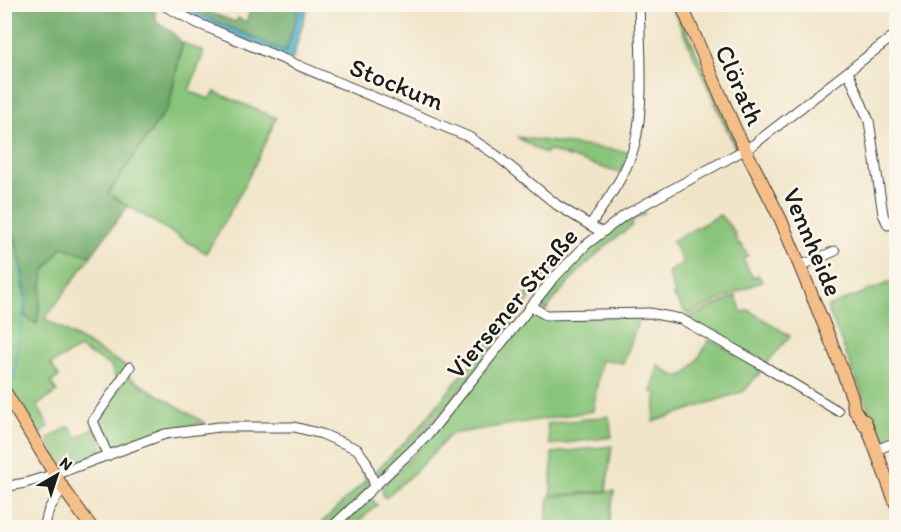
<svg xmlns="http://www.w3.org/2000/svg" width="901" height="532" viewBox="0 0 901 532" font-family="Itim,sans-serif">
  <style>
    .green { fill: #88c479; stroke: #52704a; stroke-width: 1.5 }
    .forest { fill: #6eaa69; stroke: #456342; stroke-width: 1.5 }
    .water { fill: #46acc6; stroke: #316471; stroke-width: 1.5 }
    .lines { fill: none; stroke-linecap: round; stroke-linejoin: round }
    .stream { stroke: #46acc6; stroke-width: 2 }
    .minor-casing { stroke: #3c3a36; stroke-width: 11 }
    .major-casing { stroke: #3c3a36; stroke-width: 14 }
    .minor { stroke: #fff; stroke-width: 9 }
    .major { stroke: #f6be87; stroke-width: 12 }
    .labels { text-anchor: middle; stroke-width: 5; stroke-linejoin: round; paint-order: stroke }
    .street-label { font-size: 26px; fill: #1c1c1c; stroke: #fbf7ec }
  </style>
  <rect width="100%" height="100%" fill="#fbf7ec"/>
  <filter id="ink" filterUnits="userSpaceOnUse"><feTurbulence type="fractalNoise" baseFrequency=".0167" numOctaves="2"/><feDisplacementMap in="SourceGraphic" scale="12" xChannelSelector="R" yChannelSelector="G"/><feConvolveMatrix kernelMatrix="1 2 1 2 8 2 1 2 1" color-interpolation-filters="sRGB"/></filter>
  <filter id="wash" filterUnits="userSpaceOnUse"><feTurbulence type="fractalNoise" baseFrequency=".008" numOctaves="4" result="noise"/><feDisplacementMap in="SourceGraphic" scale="24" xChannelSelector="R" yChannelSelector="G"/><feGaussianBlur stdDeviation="1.35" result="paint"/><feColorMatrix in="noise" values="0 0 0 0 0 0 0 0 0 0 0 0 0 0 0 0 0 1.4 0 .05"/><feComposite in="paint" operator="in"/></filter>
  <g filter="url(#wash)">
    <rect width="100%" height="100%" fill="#f1e5c9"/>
    <path class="green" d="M 671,5 L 676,5 L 737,146 L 735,148 Z
      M 183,43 L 204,52 L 189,91 L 209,99 L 215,92 L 276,118 C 256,166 233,209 206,253 L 108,194 L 169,106 Z
      M 517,137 L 630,152 L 620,173 L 547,150 L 545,154 Z
      M 641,210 L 645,214 L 632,220 L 632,226 C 598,250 570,278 545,311 L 537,303 L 582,253 L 607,232 Z
      M 4,212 C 19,246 28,279 24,316 L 37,324 L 44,272 L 62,246 L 91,256 L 45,319 L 127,367 L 117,382 L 111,366 L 79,348 L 51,364 L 59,377 L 51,382 L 57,392 L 37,405 L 49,427 L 42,431 L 44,435 L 29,424 L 5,384 Z
      M 720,215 L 733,230 L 739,245 L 741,244 L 748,256 L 743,259 L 753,278 L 758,275 L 762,281 L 687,315 L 673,295 L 675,294 L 668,272 L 684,263 L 672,241 Z
      M 558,256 L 560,258 C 505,333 450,408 384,474 L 375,472 L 418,429 Z
      M 896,280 L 896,436 L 882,442 L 827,307 Z
      M 736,296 L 742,313 L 749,310 L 790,336 L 766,364 L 686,319 Z
      M 529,313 L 540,318 L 640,316 C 633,332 631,348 623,363 L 601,360 L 593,411 L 451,434 L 416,471 L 385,498 C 377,488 389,480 396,472 C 445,424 486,367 529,313 Z
      M 710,339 L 763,369 L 744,391 L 653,422 L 657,393 L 652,392 L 658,365 C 664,369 672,377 680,376 C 690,376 704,348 710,339 Z
      M 127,376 L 205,423 C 169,427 141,437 108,449 L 95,421 Z
      M 609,416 L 612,437 L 550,445 L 547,424 Z
      M 70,426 L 77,438 L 94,428 L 102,446 L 99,455 L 67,466 L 62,465 L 47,439 Z
      M 612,446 L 606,491 L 551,496 L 552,453 Z
      M 357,456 L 369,477 L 367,490 L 327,527 L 316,528 L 362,484 L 366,479 Z
      M 614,491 L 609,527 L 546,527 L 549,497 Z
      M 370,497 L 377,505 L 352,527 L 337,528 Z"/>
    <path class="forest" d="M 4,5 L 154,5 L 157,23 L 171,31 L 182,43 L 169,106 L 108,193 L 128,206 L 91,256 L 62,247 L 44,272 L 37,324 L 24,316 C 28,279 19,246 5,212 Z
      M 197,5 L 206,5 L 205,11 L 236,22 L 238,18 L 246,22 L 252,5 L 300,5 L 286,52 L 194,12 Z"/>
    <path class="water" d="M 189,5 L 197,5 L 195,12 L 286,52 L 300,5 L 308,5 L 292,61 L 186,13 Z"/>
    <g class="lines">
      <path class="stream" d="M 172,4 L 185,12
        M 4,220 L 20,267 L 24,304 L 14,380
        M 4,412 L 6,408"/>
    </g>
  </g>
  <g filter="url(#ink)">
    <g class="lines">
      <defs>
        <path id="minor" d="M 161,4 L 197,23 L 469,137 L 496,155 L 557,205 L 601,232
          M 848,72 L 869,121 L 883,214 L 888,225
          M 590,225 C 606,202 623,179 632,153 C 646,114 640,47 639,4
          M 800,266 L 835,251
          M 530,306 L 546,315 L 649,313 L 681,319 L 757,362 L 838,411
          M 876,450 L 896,442
          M 108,456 L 93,421 L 130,367
          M 4,487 L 25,483 L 62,472 L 165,434 L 219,427 L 294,427 L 322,434 L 357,449 L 366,461 L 375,486
          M 44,528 L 49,509 L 63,488
          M 331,528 L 428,435 L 552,280 L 586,245 L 625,215 L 753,145 L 896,34"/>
        <path id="major" d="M 681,4 L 736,131 L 781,220 L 836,354 L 852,397 L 854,409 L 866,427
          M 4,390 L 63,488 L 92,528
          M 865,421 L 896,504"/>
      </defs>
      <use href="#minor" class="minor-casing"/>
      <use href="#major" class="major-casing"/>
      <use href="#minor" class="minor"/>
      <use href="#major" class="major"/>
    </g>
  </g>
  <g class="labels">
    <g class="street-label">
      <text transform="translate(397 84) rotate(22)" y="9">Stockum</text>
      <text transform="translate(740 85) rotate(66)" y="9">Clörath</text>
      <text transform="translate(813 242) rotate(67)" y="9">Vennheide</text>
      <text transform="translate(512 303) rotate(-50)" y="9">Viersener Straße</text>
    </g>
  </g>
  <rect width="901" height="532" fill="none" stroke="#fbf7ec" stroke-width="24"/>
  <g transform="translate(57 475) rotate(39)" stroke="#fbf7ec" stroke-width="4.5" paint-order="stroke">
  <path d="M0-4.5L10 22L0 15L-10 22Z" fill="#1c1c1c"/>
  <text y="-9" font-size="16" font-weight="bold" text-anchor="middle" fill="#1c1c1c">N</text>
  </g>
</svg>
